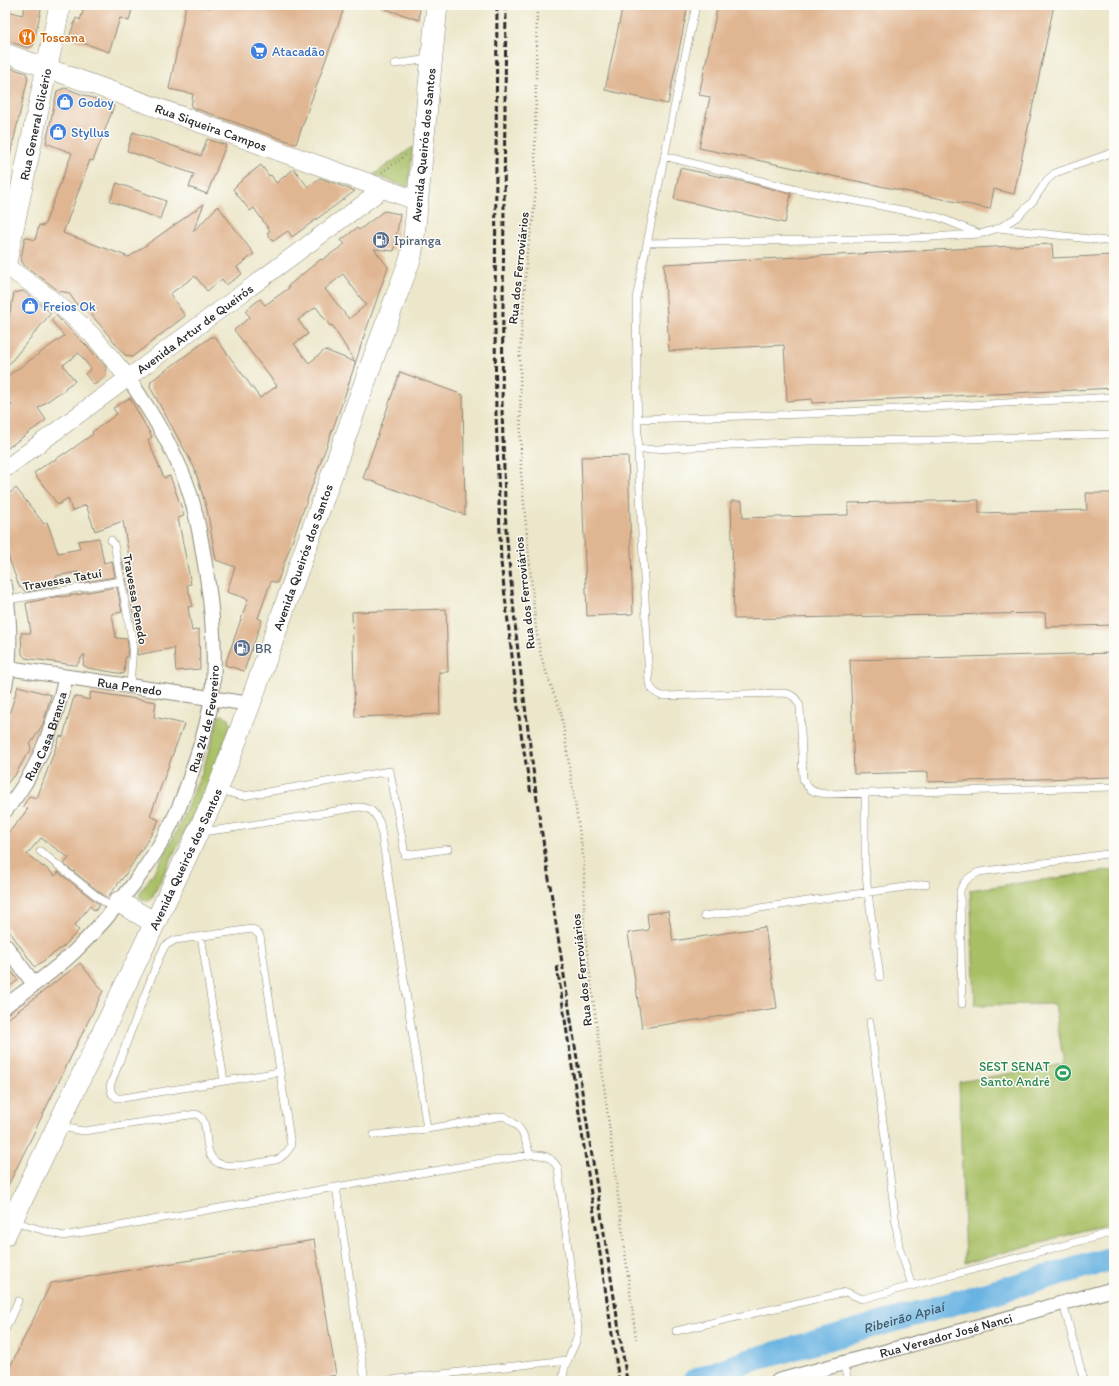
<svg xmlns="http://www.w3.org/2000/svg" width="1119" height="1386" viewBox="0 0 1119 1386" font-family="Itim,sans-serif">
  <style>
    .green { fill: #a8bf65; stroke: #6a7548 }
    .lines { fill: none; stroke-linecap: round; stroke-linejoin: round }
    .river { stroke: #69b3e2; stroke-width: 24 }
    .building { fill: #e0b692; fill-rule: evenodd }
    .service-casing { stroke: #8c897b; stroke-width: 8 }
    .minor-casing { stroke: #8c897b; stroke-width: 16 }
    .tertiary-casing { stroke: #8c897b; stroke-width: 18 }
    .secondary-casing { stroke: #8c897b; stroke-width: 20 }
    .primary-casing { stroke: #8c897b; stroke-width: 22 }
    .path { stroke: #8c897b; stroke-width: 2.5; stroke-dasharray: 1 3; stroke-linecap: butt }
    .service { stroke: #fff; stroke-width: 7 }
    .minor { stroke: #fff; stroke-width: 14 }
    .tertiary { stroke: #fff; stroke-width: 17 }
    .secondary { stroke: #fff; stroke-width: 19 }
    .primary { stroke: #fff; stroke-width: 21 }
    .rail { stroke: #2b2b2b; stroke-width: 3; stroke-dasharray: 6 3; stroke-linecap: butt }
    .labels { text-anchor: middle; stroke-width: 3; stroke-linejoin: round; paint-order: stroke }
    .food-label { font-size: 13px; fill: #c56008; stroke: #fdfcf7; text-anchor: start }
    .shop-label { font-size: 13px; fill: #366cbe; stroke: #fdfcf7; text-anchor: start }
    .street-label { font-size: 13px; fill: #2b2b2b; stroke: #fdfcf7 }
    .service-label { font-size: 13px; fill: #4e5e75; stroke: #fdfcf7; text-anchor: start }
    .leisure-label { font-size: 13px; fill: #27864d; stroke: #fdfcf7; text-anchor: end }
    .water-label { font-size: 14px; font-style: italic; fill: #415b6b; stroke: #fdfcf7 }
  </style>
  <rect width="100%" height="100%" fill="#fdfcf7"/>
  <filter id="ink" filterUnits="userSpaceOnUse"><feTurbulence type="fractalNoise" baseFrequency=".025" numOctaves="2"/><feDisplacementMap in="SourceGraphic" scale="8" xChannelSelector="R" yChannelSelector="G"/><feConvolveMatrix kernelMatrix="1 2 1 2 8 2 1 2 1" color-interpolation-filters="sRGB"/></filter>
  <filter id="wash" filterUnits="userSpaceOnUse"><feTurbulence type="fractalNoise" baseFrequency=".012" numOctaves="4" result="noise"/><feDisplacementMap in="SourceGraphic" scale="16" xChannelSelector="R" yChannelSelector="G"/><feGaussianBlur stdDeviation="0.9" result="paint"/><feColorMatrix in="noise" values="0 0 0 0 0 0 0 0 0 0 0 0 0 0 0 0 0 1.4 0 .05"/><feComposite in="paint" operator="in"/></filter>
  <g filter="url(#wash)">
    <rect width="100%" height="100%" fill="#ece7cb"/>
    <path class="green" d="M 413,147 L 408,187 L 373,175 Z
      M 222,715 L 229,718 L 231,724 L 214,772 L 152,898 L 147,901 L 143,899 L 140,897 L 140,893 L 161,861 L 176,832 L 201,775 L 214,735 L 218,717 Z
      M 1114,870 L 1114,1222 L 965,1263 L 959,1082 L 1064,1064 L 1054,1004 L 975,1005 L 970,890 Z"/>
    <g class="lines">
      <path class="river" id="s1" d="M 694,1381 L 745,1362 L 1114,1258"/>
    </g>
    <g id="blocks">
      <path class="building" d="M 26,5 L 42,5 L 33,46 L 28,48 L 5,40 L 5,10 L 22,15 Z
        M 85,5 L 133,5 L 129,21 L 120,18 L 109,52 L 69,38 L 76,18 L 80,20 Z
        M 186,5 L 195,5 L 211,8 L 212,5 L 345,5 L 296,144 L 191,107 L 193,94 L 169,89 Z
        M 380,5 L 420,5 L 419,20 L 380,7 Z
        M 623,5 L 688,5 L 668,104 L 605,90 Z
        M 718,5 L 1054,5 L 1014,194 L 994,189 L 990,209 L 699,148 L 710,97 L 699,95 Z
        M 5,66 L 26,73 L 28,78 L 9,160 L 5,159 Z
        M 65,88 L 114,106 L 93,161 L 90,160 L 63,233 L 129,257 L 204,204 L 193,232 L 218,206 L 254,254 L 237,267 L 242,274 L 226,285 L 222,279 L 207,291 L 195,276 L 170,294 L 185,316 L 132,357 L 125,355 L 95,319 L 83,302 L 77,305 L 69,293 L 59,291 L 24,265 L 22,262 L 21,258 L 25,237 L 35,240 L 39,225 L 44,226 L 72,153 L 46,143 L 57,91 Z
        M 133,132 L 201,156 L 207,139 L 226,145 L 207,194 L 189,187 L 194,174 L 127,151 Z
        M 261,165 L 269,176 L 271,175 L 276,183 L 294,169 L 308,187 L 320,178 L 355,191 L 292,237 L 288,231 L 273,241 L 267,233 L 270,231 L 254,208 L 250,211 L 233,189 L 244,178 Z
        M 680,168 L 749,183 L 791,194 L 785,223 L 674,199 Z
        M 117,183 L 166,201 L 160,219 L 110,201 Z
        M 384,211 L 400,214 L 394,251 L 374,249 L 388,267 L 364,336 L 345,395 L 277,583 L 271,581 L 258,618 L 262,620 L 244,671 L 225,665 L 248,599 L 227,592 L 235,567 L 216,560 L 207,509 L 194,467 L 150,387 L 151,381 L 211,337 L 215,337 L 260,398 L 277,386 L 234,330 L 250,317 L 245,311 L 260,299 L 265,305 L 289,288 L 288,286 L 321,259 L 322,260 L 345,244 L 341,240 L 357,228 L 359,230 ZM 343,274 L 366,305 L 349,319 L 325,289 ZM 316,307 L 330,326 L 332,325 L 355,362 L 325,350 L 309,363 L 294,344 L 308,334 L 298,320 Z
        M 1052,244 L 1053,258 L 1114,255 L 1114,388 L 812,403 L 812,399 L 787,401 L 784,345 L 669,351 L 664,264 Z
        M 23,291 L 51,313 L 5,369 L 5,336 L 14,293 Z
        M 56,316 L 87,346 L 106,367 L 105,377 L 94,385 L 85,374 L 91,369 L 79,353 L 63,365 L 75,381 L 66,387 L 64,391 L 59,393 L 38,408 L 46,420 L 5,450 L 5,410 L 12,405 L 5,396 L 5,378 L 64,336 L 51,320 Z
        M 400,372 L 463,395 L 465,515 L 363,478 Z
        M 130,398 L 152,437 L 148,440 L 164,478 L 170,476 L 182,509 L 184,516 L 178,518 L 191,584 L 187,585 L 193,606 L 188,607 L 192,631 L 199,629 L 200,669 L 176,671 L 174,648 L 137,655 L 137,641 L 139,642 L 122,559 L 129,557 L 123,521 L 95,531 L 86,505 L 72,511 L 68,498 L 58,505 L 34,473 L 52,460 L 53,461 L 65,453 L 65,454 L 93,434 L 92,432 L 117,414 L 113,408 Z
        M 628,456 L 633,614 L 587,616 L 581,457 Z
        M 16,488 L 44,524 L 47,522 L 58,553 L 80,549 L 78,541 L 99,538 L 104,563 L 112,561 L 115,577 L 80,583 L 78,572 L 56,576 L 58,586 L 26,592 L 19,586 L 5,548 L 5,497 Z
        M 1086,493 L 1114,493 L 1114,625 L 1046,627 L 1045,613 L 734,619 L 731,501 L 742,501 L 743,518 L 848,515 L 848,503 L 979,500 L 979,513 L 1087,510 Z
        M 117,587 L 122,612 L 112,614 L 116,638 L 127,639 L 128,645 L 127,657 L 125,658 L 124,674 L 88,668 L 83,665 L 85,655 L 83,655 L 77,665 L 74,665 L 25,658 L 22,654 L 21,633 L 31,633 L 26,603 L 60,596 L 60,597 L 82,594 L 82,593 Z
        M 446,609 L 448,672 L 439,672 L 440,714 L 355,717 L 352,612 Z
        M 1114,653 L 1114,777 L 928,782 L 928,772 L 854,774 L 850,660 Z
        M 18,686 L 51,695 L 43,724 L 30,745 L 31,749 L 28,755 L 27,754 L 14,777 L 13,776 L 5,787 L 5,723 L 9,715 Z
        M 91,692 L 156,702 L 154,717 L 184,724 L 150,816 L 159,820 L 151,835 L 125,875 L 107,898 L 64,864 L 69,858 L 41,838 L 27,854 L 43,867 L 44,866 L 55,876 L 58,872 L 100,905 L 95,911 L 90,906 L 74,926 L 79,930 L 64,946 L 35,967 L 5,925 L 5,837 L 28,809 L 23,806 L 29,796 L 37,798 L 60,736 L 63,737 L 74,696 L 89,700 Z
        M 668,911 L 673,941 L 765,927 L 777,1008 L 642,1028 L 628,933 L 649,930 L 647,914 Z
        M 5,963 L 18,980 L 5,990 Z
        M 80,963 L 103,991 L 5,1192 L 5,1021 Z
        M 314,1240 L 336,1375 L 299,1381 L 5,1381 L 5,1377 L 51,1283 Z"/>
    </g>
  </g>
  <g filter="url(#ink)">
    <use href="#blocks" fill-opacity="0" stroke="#8c897b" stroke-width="1"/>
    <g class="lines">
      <defs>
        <path id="service" d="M 696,5 L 676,98 L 636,299 L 638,450 L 649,683 C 652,691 655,693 662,696 L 783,693 C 793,694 796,698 800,706 L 803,779 C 809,791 813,792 826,794 L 1114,787
          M 394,64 L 430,59
          M 664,156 L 793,189 L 938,217 L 980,234 L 999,228 L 1017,217 L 1033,201 L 1047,180 L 1055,173 L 1114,152
          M 999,228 L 1114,242
          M 647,243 L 916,238 L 978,234
          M 638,419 L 808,414 L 1114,397
          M 638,450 L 806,441 L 937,440 L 1114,434
          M 111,540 L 114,544 L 133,645 L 130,686
          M 7,600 L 121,581
          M 219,790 L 243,796 L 390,771 L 405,855 L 448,849
          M 865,793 L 865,865 L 868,893 L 880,977
          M 201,832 L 232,828 L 359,807 C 372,808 374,812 380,823 L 427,1129
          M 40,851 L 113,909
          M 704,916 L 926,884
          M 201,936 L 224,1081
          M 962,1004 L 960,891 C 963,881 969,877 979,872 L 1114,853
          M 870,1022 L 899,1247 L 912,1285
          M 59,1127 L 84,1131 L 196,1114 C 215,1120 196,1161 225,1165 C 238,1168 262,1162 276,1160 C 283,1157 287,1153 291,1146 L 260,936 L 255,931 L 252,929 L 175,940 L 165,946 L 159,958 L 110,1086 L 112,1094 L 117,1098 L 123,1098 L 279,1072
          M 374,1135 L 427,1129 L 504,1116 C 524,1129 523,1133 530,1155
          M 336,1187 L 365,1381
          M 15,1219 L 25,1225 L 63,1236 L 336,1187 L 530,1155 C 543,1154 551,1156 558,1168 L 578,1329 C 577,1345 572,1348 567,1362 C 564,1368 563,1374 563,1381
          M 1063,1303 L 1084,1381
          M 5,1330 L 18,1301
          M 676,1331 L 846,1292 L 862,1299 L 1114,1232
          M 843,1363 L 848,1381
          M 814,1371 L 817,1381
          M 381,1381 L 567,1360"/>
        <g id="minor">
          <path d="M 5,586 C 10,619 12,653 5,686"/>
          <path id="s2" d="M 8,668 L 250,704"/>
          <path id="s3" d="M 5,811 C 39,770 53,727 66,677"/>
          <path d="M 5,945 L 34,984"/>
          <path id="s4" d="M 5,1006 C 28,989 53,972 74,952 C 114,913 157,859 179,807 C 186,791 191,775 196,759 C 203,739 209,717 212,696 C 216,657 213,616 207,577 C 202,545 197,512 186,482 C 172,445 150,410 128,378"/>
          <path id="s5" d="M 778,1381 L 1114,1289"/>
        </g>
        <g id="tertiary">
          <path d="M 5,266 C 36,286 66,309 92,335 C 105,349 116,364 128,378"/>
          <path id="s6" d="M 5,469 L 383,189"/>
        </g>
        <g id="secondary">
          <path id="s7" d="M 5,53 L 418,201"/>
        </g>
        <g id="primary">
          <path id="s8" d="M 5,267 L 60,5"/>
          <path d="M 119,902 L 155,923"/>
          <path id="s9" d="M 5,1235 L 155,923 L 215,796 L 250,704 L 376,351 L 411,257 L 414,237 L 437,5"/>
        </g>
      </defs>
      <use href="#service" class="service-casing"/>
      <use href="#minor" class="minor-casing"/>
      <use href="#tertiary" class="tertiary-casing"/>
      <use href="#secondary" class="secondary-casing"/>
      <use href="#primary" class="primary-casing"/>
      <path class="path" d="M 537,5 L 535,151 L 536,188 L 533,219 L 527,253 L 520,353 L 521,473 L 536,629 L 541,656 L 548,678 L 561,712 L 584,861 L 584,927 L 636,1339
        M 382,172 L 406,155"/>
      <use href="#service" class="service"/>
      <use href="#minor" class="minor"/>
      <use href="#tertiary" class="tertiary"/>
      <use href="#secondary" class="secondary"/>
      <use href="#primary" class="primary"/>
      <path class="rail" d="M 497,5 L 495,326 L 496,414 L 501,562 L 521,733 L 531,794
        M 506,5 L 502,409 L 506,530 L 517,643 L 538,808 L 627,1381
        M 557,966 L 619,1381"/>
    </g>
  </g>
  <defs>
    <symbol id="restaurant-disc" viewBox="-11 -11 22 22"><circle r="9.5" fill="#e8710a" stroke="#fdfcf7"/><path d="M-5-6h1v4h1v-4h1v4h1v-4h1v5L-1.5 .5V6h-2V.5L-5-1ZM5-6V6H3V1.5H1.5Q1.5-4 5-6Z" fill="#fff"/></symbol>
    <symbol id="supermarket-disc" viewBox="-11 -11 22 22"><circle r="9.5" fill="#3f7fe0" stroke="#fdfcf7"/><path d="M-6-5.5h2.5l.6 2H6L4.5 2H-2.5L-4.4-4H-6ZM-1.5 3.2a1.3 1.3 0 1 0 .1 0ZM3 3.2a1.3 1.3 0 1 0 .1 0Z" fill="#fff"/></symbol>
    <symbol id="shop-disc" viewBox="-11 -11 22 22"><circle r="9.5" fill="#3f7fe0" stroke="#fdfcf7"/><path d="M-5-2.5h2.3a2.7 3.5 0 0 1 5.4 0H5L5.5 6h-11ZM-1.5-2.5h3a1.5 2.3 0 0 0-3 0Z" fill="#fff"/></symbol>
    <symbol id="fuel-disc" viewBox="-11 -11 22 22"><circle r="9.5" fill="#5c6f8a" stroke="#fdfcf7"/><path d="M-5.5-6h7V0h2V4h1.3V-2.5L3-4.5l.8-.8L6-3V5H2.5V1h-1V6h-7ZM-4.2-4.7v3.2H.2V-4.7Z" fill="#fff"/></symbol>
    <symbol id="stadium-disc" viewBox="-11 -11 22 22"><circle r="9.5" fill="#2e9e5b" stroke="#fdfcf7"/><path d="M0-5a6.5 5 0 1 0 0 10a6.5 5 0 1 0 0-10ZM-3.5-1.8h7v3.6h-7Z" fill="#fff"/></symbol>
  </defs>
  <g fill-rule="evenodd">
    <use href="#restaurant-disc" x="17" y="27" width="20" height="20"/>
    <use href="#supermarket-disc" x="249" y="41" width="20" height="20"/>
    <use href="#shop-disc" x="55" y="92" width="20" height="20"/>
    <use href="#shop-disc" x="48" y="122" width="20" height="20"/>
    <use href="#fuel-disc" x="371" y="230" width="20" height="20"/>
    <use href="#shop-disc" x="20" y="296" width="20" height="20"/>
    <use href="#fuel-disc" x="232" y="638" width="20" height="20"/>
    <use href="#stadium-disc" x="1053" y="1063" width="20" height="20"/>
  </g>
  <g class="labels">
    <g class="food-label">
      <text x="40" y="42">Toscana</text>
    </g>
    <g class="shop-label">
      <text x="272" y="56">Atacadão</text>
      <text x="78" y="107">Godoy</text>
      <text x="71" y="137">Styllus</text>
      <text x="43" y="311">Freios Ok</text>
    </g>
    <g class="street-label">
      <text dy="5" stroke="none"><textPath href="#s8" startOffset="146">Rua General Glicério</textPath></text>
      <text dy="5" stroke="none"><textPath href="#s7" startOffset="219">Rua Siqueira Campos</textPath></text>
      <text dy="5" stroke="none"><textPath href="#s9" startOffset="1173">Avenida Queirós dos Santos</textPath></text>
      <text transform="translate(518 268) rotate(-84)" y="5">Rua dos Ferroviários</text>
      <text dy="5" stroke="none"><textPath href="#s6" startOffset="236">Avenida Artur de Queirós</textPath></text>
      <text dy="5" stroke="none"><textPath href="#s9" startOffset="741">Avenida Queirós dos Santos</textPath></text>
      <text transform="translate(62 579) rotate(-10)" y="5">Travessa Tatuí</text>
      <text transform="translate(524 593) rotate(-96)" y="5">Rua dos Ferroviários</text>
      <text transform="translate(136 599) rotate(80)" y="5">Travessa Penedo</text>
      <text dy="5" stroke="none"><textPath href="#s2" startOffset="123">Rua Penedo</textPath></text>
      <text dy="5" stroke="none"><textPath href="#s4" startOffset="360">Rua 24 de Fevereiro</textPath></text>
      <text dy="5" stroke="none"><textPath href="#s3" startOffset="86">Rua Casa Branca</textPath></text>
      <text dy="5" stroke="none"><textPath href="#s9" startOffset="417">Avenida Queirós dos Santos</textPath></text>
      <text transform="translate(581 970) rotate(-96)" y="5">Rua dos Ferroviários</text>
      <text dy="5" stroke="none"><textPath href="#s5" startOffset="174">Rua Vereador José Nanci</textPath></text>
    </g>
    <g class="service-label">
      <text x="394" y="245">Ipiranga</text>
      <text x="255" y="653">BR</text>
    </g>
    <g class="leisure-label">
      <text x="1050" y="1071">SEST SENAT<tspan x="1050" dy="15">Santo André</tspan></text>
    </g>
    <g class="water-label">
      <text dy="5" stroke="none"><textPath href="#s1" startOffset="219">Ribeirão Apiaí</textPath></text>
    </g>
  </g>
  <rect width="1119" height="1386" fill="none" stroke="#fdfcf7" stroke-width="20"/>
</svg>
